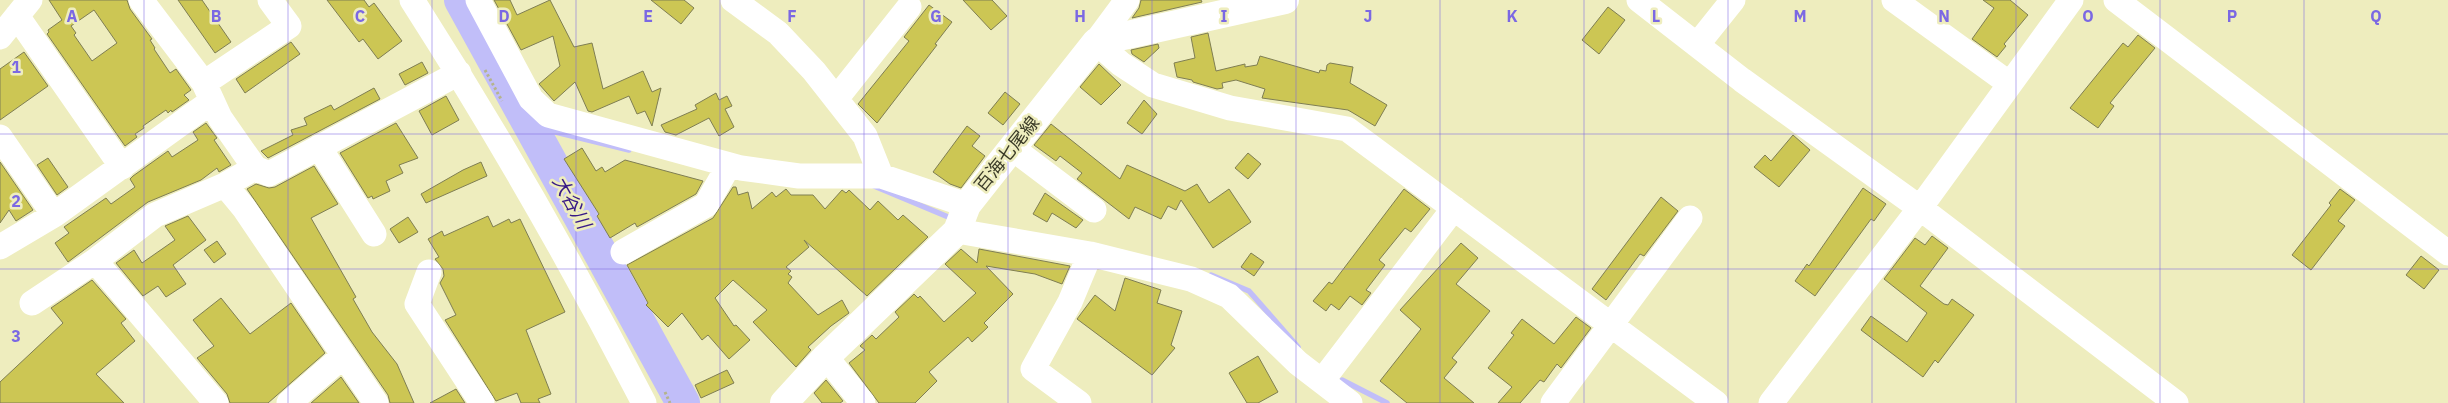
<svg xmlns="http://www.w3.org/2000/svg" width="2448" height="403" viewBox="0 0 2448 403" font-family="'IBM Plex Sans','Noto Sans JP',sans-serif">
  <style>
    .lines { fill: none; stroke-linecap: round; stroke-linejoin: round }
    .stream { stroke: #c1bef9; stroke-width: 5.5 }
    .river { stroke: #c1bef9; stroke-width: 34 }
    .building { fill: #ccc654; stroke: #7f7e53; fill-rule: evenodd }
    .path { stroke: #b5b48e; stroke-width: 3; stroke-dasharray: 2.5 2.5; stroke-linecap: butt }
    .minor { stroke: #fff; stroke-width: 25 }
    .major { stroke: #fff; stroke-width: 28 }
    .grid { fill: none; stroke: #7b68e3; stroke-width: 1; stroke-opacity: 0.55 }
    .labels { text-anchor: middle; stroke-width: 5; stroke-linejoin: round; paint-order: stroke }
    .street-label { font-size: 18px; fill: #3b3b28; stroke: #eeedbe }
    .water-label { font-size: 19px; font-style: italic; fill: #381a87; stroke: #eeedbe }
    .grid-label { font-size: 16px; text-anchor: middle; font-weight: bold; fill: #7b68e3; stroke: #eeedbe; stroke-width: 5; stroke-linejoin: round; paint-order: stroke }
  </style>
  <rect width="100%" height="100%" fill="#eeedbe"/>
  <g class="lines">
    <path class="stream" d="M 531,126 L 629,150
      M 874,186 L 953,219
      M 1211,275 L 1249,291 L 1298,347
      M 1342,380 L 1387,403"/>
    <path class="river" d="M 461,0 L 683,403"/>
  </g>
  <path class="building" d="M 49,0 L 127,0 L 130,9 L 152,39 L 150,40 L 155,48 L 154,49 L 170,73 L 176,69 L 191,90 L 184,95 L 189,100 L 172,112 L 171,110 L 168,113 L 166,110 L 143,126 L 144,128 L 135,134 L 137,137 L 125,146 L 47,34 L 49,32 L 48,30 L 62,20 ZM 94,10 L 117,43 L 92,61 L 74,35 L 76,33 L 71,26 Z
    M 178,0 L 202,0 L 231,42 L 215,53 Z
    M 327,0 L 364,0 L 369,7 L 374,3 L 402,41 L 378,59 L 363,39 L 359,42 Z
    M 494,0 L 510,0 L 517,15 L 550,0 L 574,47 L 592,43 L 603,89 L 643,71 L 652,92 L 661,88 L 652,126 L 645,111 L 637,114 L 629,96 L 592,112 L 588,111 L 575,82 L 554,101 L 539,84 L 560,66 L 553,36 L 521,50 Z
    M 651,0 L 684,0 L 694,8 L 681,24 Z
    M 963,0 L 992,0 L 1007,16 L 991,30 Z
    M 1141,0 L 1201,0 L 1202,2 L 1132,18 L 1139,8 Z
    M 1983,0 L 2010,0 L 2028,15 L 2004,44 L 2006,46 L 1997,57 L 1972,39 L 1994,8 Z
    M 929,5 L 952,22 L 935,44 L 937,45 L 877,123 L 858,104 L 909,41 L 904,37 Z
    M 1608,7 L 1625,20 L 1599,54 L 1582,40 Z
    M 1208,33 L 1216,71 L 1245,64 L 1245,67 L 1257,65 L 1260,56 L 1319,73 L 1320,70 L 1326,71 L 1327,65 L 1330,63 L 1353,67 L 1350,83 L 1387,105 L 1375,126 L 1348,110 L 1262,98 L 1265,89 L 1236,80 L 1222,83 L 1223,88 L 1217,89 L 1193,82 L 1192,80 L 1177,77 L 1174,63 L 1195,58 L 1191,37 Z
    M 2138,35 L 2155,48 L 2110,103 L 2114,106 L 2098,128 L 2070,108 L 2123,43 L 2128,47 Z
    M 291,42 L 300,54 L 245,93 L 236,79 Z
    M 1158,44 L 1159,48 L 1144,62 L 1132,54 L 1131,50 Z
    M 24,52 L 48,86 L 0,120 L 0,69 Z
    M 422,62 L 428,73 L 405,85 L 399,74 Z
    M 1099,64 L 1121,85 L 1101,105 L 1080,87 Z
    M 374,88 L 380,99 L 268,158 L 261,151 L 293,135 L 291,130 L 307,125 L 304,118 L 331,105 L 334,110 Z
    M 1005,92 L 1020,104 L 1003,125 L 988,113 Z
    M 716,93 L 719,100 L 727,96 L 732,106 L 725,109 L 734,127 L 719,136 L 709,118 L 676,135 L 665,132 L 661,125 L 697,109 L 695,105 Z
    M 446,96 L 459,120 L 432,135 L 419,111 Z
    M 1144,100 L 1157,114 L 1142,134 L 1127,123 Z
    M 206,123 L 217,138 L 214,140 L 231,165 L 219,172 L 217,168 L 201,180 L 148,202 L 68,262 L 55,243 L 69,233 L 64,227 L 106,198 L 111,204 L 135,187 L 130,179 L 133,176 L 168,151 L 172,157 L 198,140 L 193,132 Z
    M 396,123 L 418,158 L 399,165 L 403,173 L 386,181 L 390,191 L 373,199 L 372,196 L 368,198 L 340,153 Z
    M 1051,124 L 1120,179 L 1127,165 L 1185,191 L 1197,184 L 1209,203 L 1229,189 L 1251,222 L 1213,248 L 1181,200 L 1176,210 L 1168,206 L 1161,219 L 1135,207 L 1129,219 L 1077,179 L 1082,173 L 1060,156 L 1056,161 L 1034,145 Z
    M 967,126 L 980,136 L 972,146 L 985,156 L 961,188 L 950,184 L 933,172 Z
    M 1793,135 L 1810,150 L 1779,187 L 1754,167 L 1765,155 L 1771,161 Z
    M 582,148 L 596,171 L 602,167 L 605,172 L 625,160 L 703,181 L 696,194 L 637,227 L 635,223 L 610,238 L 597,216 L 599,214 L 564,159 Z
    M 1248,153 L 1261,164 L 1248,179 L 1235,168 Z
    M 48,158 L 68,187 L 57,195 L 37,165 Z
    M 0,162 L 33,210 L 16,221 L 9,210 L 0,223 Z
    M 481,162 L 487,176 L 426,203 L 421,194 L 463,170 Z
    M 314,166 L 338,204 L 311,218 L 356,297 L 353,299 L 372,332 L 397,364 L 414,403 L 390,403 L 388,395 L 247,189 L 256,184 L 269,188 L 275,187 Z
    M 733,187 L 736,187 L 738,195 L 748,192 L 752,209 L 772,192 L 776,197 L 786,189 L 791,195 L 813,195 L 825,209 L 842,190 L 846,193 L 849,190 L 870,210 L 878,201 L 898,220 L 903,215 L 928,237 L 867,296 L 804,240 L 809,247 L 786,267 L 791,271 L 788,274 L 792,277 L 788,283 L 818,315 L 842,300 L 849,313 L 831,326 L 808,347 L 811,350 L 796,367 L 753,322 L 767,310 L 733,280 L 715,298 L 734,326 L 736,325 L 750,340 L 729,359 L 708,335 L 702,340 L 682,313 L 668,327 L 646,305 L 648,303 L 627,265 L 713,218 Z
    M 1863,188 L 1886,204 L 1874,221 L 1871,219 L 1815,296 L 1795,281 L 1807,264 L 1809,266 Z
    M 1404,189 L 1430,209 L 1411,232 L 1405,228 L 1379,260 L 1385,265 L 1366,290 L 1371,293 L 1362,305 L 1350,296 L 1339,310 L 1331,304 L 1326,311 L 1313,301 L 1329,282 L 1332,284 Z
    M 2340,189 L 2355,200 L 2338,221 L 2345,226 L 2311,270 L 2292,255 L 2331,205 L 2329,203 Z
    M 1045,193 L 1083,220 L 1076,228 L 1052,213 L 1047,222 L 1033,214 Z
    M 1661,197 L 1678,211 L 1644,256 L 1640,254 L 1606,300 L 1592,289 Z
    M 188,216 L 206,240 L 173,265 L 186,284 L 166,297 L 158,286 L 143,296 L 116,263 L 134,250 L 142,263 L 175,240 L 165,226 Z
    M 488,216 L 493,227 L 509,219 L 511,223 L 520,219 L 565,312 L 526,330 L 551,394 L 538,399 L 540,403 L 521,403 L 517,393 L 496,401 L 445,320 L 456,315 L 440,283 L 444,276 L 443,269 L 435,259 L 439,257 L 428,239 L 442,231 L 444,236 Z
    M 408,217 L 418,232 L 399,243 L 390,229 Z
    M 1932,236 L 1948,248 L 1920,286 L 1944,304 L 1948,305 L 1952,299 L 1974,315 L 1938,363 L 1935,360 L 1923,377 L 1861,330 L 1871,316 L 1907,342 L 1927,313 L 1884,279 L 1915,238 L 1925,245 Z
    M 217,241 L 226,254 L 214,263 L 204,250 Z
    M 1461,243 L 1478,258 L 1456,284 L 1490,311 L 1452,358 L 1457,362 L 1444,378 L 1474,403 L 1407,403 L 1380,381 L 1421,329 L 1400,310 Z
    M 961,249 L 977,263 L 979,249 L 1070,266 L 1062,284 L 1035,274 L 986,266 L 1013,294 L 984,323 L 988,327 L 972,342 L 968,337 L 929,372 L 937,381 L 915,403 L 879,403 L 849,363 L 865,350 L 860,346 L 872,335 L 876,339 L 899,317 L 895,312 L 914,294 L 918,298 L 920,296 L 944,322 L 976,293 L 945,264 Z
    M 1251,253 L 1264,262 L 1254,276 L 1241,267 Z
    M 2421,256 L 2439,270 L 2424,289 L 2406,275 Z
    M 1125,278 L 1161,290 L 1157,303 L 1182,311 L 1171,345 L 1175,348 L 1152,375 L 1077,319 L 1095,295 L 1115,311 Z
    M 92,280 L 126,319 L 121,323 L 135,341 L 96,374 L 124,403 L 0,403 L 0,382 L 63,323 L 51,308 Z
    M 221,298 L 250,334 L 291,303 L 325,353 L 268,403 L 230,403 L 227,394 L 197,358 L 214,346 L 193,320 Z
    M 1576,317 L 1591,328 L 1561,368 L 1557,364 L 1544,382 L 1540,380 L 1520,403 L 1498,403 L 1512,387 L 1488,368 L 1514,335 L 1511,333 L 1522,319 L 1554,344 Z
    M 1258,356 L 1278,392 L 1258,403 L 1247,403 L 1229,373 Z
    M 727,370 L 734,383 L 701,398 L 695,385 Z
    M 341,377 L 359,403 L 311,403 Z
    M 826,380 L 843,401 L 840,403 L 822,403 L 814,393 Z
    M 456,389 L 465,403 L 430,403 Z"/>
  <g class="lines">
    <path class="path" d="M 485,70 L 502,101
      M 665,392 L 670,403"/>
    <path class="minor" d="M 141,0 L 204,83 L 220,118 L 255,168 L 225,185 L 244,208 L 376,403
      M 412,0 C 496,131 573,265 644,403
      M 478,0 L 531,99 L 548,115 L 741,168 L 799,176 L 881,176 L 967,205
      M 733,0 L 778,33 L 814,71 L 865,136 L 881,176
      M 1127,0 L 1096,42 L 1121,64 L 1153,85 L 1230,108 L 1347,129 L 1716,403
      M 1639,0 L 1742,80 L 1920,208 L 2176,403
      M 1894,0 L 2010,84
      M 2116,0 L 2448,253
      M 17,16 L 122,167
      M 0,37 L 30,0
      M 1697,45 L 1733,0
      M 204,83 L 289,26 L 270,0
      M 836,99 L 909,7
      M 0,137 L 54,215
      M 319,147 L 374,234
      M 1012,148 L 1094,210
      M 255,168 L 269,174 L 459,73
      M 957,231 L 1090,254 L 1191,279 L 1229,296 L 1298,363 L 1350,403
      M 0,247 L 54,215 L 212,101
      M 623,252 L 706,205 L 729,165
      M 95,261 L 155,215 L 225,185
      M 429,272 L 417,304 L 482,403
      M 32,303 L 95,261 L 216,403
      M 826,357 L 863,403
      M 1322,381 L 1454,208
      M 289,403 L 343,356
      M 1079,403 L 1033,369 L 1070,302 L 1090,254
      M 1553,403 L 1690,218
      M 1771,403 L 1920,208 L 2071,0"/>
    <path class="major" d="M 784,403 L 826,357 L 957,231 L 967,205 L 1096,42 L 1285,0"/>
  </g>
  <path class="grid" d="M 144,0 L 144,403M 288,0 L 288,403M 432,0 L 432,403M 576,0 L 576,403M 720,0 L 720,403M 864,0 L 864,403M 1008,0 L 1008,403M 1152,0 L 1152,403M 1296,0 L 1296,403M 1440,0 L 1440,403M 1584,0 L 1584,403M 1728,0 L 1728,403M 1872,0 L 1872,403M 2016,0 L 2016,403M 2160,0 L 2160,403M 2304,0 L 2304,403M 0,134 L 2448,134M 0,269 L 2448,269"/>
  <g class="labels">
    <g class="street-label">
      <text transform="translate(1007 154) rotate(-51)" y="6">百海七尾線</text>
    </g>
    <g class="water-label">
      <text transform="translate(572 202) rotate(61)" y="7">大谷川</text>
    </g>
  </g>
  <g class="grid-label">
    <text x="72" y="22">A</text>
    <text x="216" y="22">B</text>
    <text x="360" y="22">C</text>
    <text x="504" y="22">D</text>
    <text x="648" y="22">E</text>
    <text x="792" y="22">F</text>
    <text x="936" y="22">G</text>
    <text x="1080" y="22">H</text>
    <text x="1224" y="22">I</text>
    <text x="1368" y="22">J</text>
    <text x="1512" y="22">K</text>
    <text x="1656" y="22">L</text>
    <text x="1800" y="22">M</text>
    <text x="1944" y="22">N</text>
    <text x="2088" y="22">O</text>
    <text x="2232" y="22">P</text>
    <text x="2376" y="22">Q</text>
    <text x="16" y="73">1</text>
    <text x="16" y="207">2</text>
    <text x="16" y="342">3</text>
  </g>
</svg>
